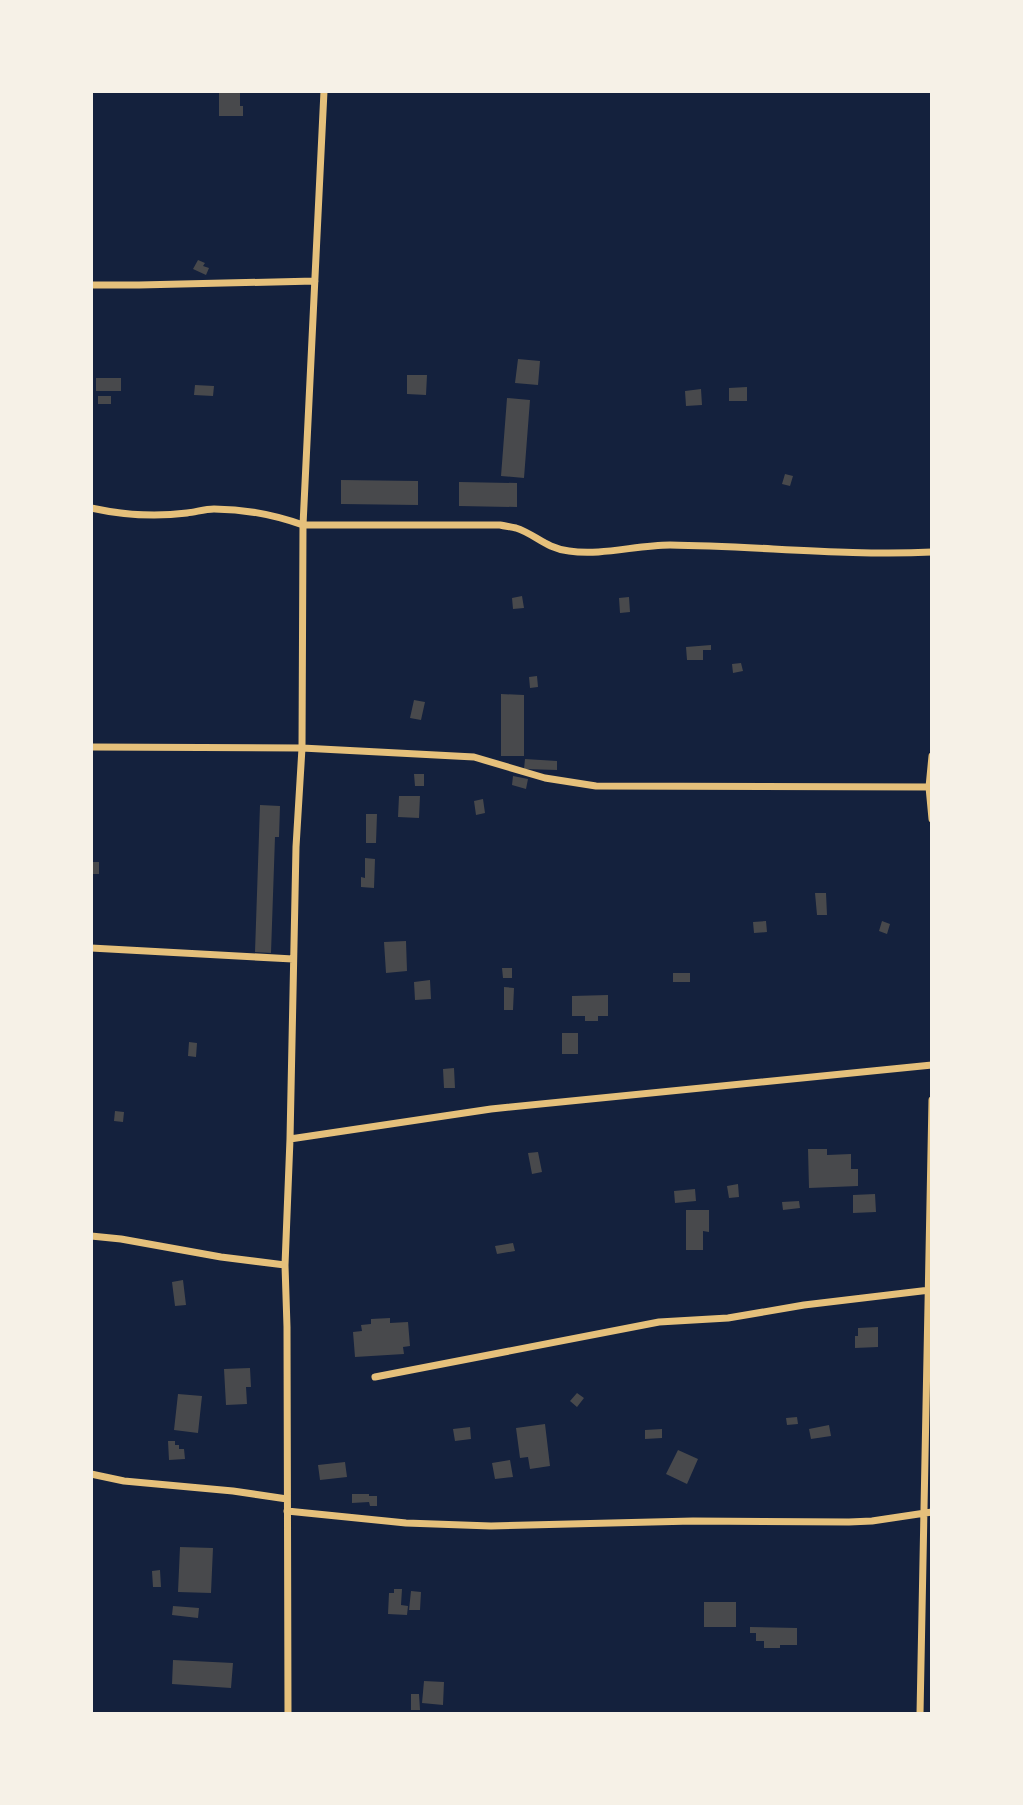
<svg xmlns="http://www.w3.org/2000/svg" width="1023" height="1805" viewBox="0 0 1023 1805" font-family="'Fira Sans Condensed',sans-serif">
  <style>
    .building { fill: #48494c }
    .lines { fill: none; stroke-linecap: round; stroke-linejoin: round }
    .minor { stroke: #e5c07b; stroke-width: 7 }
  </style>
  <rect width="100%" height="100%" fill="#14213d"/>
  <path class="building" d="M 219,92 L 240,92 L 240,106 L 243,106 L 243,116 L 219,116 Z
    M 198,260 L 205,263 L 203,266 L 209,268 L 206,275 L 193,269 Z
    M 518,359 L 540,361 L 538,385 L 515,383 Z
    M 407,375 L 427,375 L 426,395 L 407,394 Z
    M 96,378 L 121,378 L 121,391 L 96,391 Z
    M 195,385 L 214,386 L 213,396 L 194,395 Z
    M 747,387 L 747,401 L 729,401 L 729,388 Z
    M 701,389 L 702,405 L 686,406 L 685,391 Z
    M 98,396 L 111,396 L 111,404 L 98,404 Z
    M 507,398 L 530,400 L 524,478 L 501,476 Z
    M 785,474 L 793,476 L 790,486 L 782,484 Z
    M 341,480 L 418,481 L 418,505 L 341,504 Z
    M 459,482 L 517,483 L 517,507 L 459,506 Z
    M 522,596 L 524,608 L 513,609 L 512,598 Z
    M 629,597 L 630,612 L 620,613 L 619,598 Z
    M 711,645 L 711,650 L 703,650 L 703,660 L 687,660 L 686,647 Z
    M 741,663 L 743,671 L 733,673 L 732,664 Z
    M 537,676 L 538,687 L 530,688 L 529,677 Z
    M 501,694 L 524,695 L 524,756 L 501,756 Z
    M 414,700 L 425,702 L 421,720 L 410,718 Z
    M 525,759 L 557,761 L 557,770 L 524,769 Z
    M 414,774 L 424,774 L 424,786 L 415,786 Z
    M 513,776 L 528,779 L 526,789 L 512,785 Z
    M 399,796 L 420,796 L 419,818 L 398,817 Z
    M 483,799 L 485,813 L 476,815 L 474,801 Z
    M 260,805 L 280,806 L 279,837 L 275,837 L 271,953 L 255,952 Z
    M 366,814 L 377,814 L 376,843 L 366,843 Z
    M 365,858 L 375,859 L 374,888 L 361,887 L 361,877 L 365,878 Z
    M 91,862 L 99,862 L 99,874 L 91,874 Z
    M 815,893 L 826,893 L 827,915 L 817,915 Z
    M 766,921 L 767,932 L 754,933 L 753,922 Z
    M 882,921 L 890,924 L 887,934 L 879,931 Z
    M 406,941 L 407,971 L 386,973 L 384,942 Z
    M 502,968 L 512,968 L 512,978 L 503,978 Z
    M 673,973 L 690,973 L 690,982 L 673,982 Z
    M 430,980 L 431,999 L 415,1000 L 414,982 Z
    M 504,987 L 514,988 L 513,1010 L 504,1010 Z
    M 608,995 L 608,1016 L 598,1016 L 598,1021 L 585,1021 L 585,1016 L 572,1016 L 572,996 Z
    M 562,1033 L 578,1033 L 578,1054 L 562,1054 Z
    M 189,1042 L 197,1043 L 196,1057 L 188,1056 Z
    M 454,1068 L 455,1088 L 444,1088 L 443,1069 Z
    M 115,1111 L 124,1112 L 123,1122 L 114,1121 Z
    M 808,1149 L 827,1149 L 827,1155 L 851,1154 L 851,1169 L 858,1169 L 858,1186 L 809,1188 Z
    M 538,1152 L 542,1172 L 532,1174 L 528,1153 Z
    M 738,1184 L 739,1197 L 729,1198 L 727,1186 Z
    M 695,1189 L 696,1201 L 675,1203 L 674,1191 Z
    M 875,1194 L 876,1212 L 853,1213 L 853,1195 Z
    M 799,1201 L 800,1208 L 783,1210 L 782,1202 Z
    M 686,1210 L 709,1210 L 709,1232 L 703,1231 L 703,1250 L 686,1250 Z
    M 513,1243 L 515,1251 L 497,1254 L 495,1246 Z
    M 183,1280 L 186,1305 L 175,1306 L 172,1282 Z
    M 390,1318 L 390,1323 L 408,1322 L 410,1346 L 403,1347 L 404,1354 L 355,1357 L 353,1332 L 362,1331 L 361,1325 L 371,1324 L 371,1319 Z
    M 878,1327 L 878,1347 L 855,1348 L 855,1336 L 858,1336 L 858,1328 Z
    M 250,1368 L 251,1387 L 246,1387 L 247,1404 L 226,1405 L 224,1369 Z
    M 577,1393 L 584,1398 L 577,1407 L 570,1401 Z
    M 178,1394 L 202,1396 L 198,1433 L 174,1430 Z
    M 797,1417 L 798,1424 L 787,1425 L 786,1418 Z
    M 545,1424 L 550,1466 L 530,1469 L 528,1457 L 520,1458 L 516,1428 Z
    M 829,1425 L 831,1436 L 811,1439 L 809,1429 Z
    M 470,1427 L 471,1439 L 455,1441 L 453,1429 Z
    M 662,1429 L 662,1438 L 645,1439 L 645,1430 Z
    M 168,1441 L 175,1441 L 175,1445 L 179,1445 L 179,1449 L 184,1449 L 185,1459 L 169,1460 Z
    M 678,1450 L 698,1459 L 687,1484 L 666,1474 Z
    M 510,1460 L 513,1477 L 495,1479 L 492,1463 Z
    M 345,1462 L 347,1477 L 320,1480 L 318,1465 Z
    M 352,1494 L 369,1494 L 369,1496 L 377,1496 L 377,1506 L 370,1506 L 369,1502 L 352,1503 Z
    M 180,1547 L 213,1548 L 211,1593 L 178,1592 Z
    M 160,1570 L 161,1587 L 153,1587 L 152,1571 Z
    M 394,1589 L 402,1589 L 401,1605 L 408,1606 L 407,1615 L 388,1614 L 389,1593 L 394,1593 Z
    M 411,1591 L 421,1592 L 420,1610 L 409,1610 Z
    M 704,1602 L 736,1602 L 736,1627 L 704,1627 Z
    M 173,1606 L 199,1608 L 198,1618 L 172,1615 Z
    M 750,1627 L 797,1628 L 797,1645 L 780,1645 L 780,1648 L 764,1648 L 764,1641 L 756,1641 L 756,1633 L 750,1633 Z
    M 173,1660 L 233,1663 L 231,1688 L 172,1684 Z
    M 424,1681 L 444,1682 L 443,1705 L 422,1703 Z
    M 411,1694 L 419,1694 L 420,1710 L 411,1710 Z"/>
  <g class="lines">
    <path class="minor" d="M 91,285 L 139,285 L 315,281
      M 91,508 C 123,515 155,517 187,513 C 196,512 205,509 214,509 C 245,509 275,515 303,525 L 500,525 C 505,526 511,527 516,528 C 535,534 545,548 569,551 C 601,556 637,545 670,545 C 758,546 845,556 932,552
      M 91,747 L 302,748 L 474,757 L 545,778 L 596,786 L 932,787
      M 932,756 L 929,787 L 932,819
      M 91,948 L 293,959
      M 290,1139 L 491,1109 L 932,1065
      M 91,1236 L 121,1239 L 221,1257 L 285,1265
      M 375,1377 L 659,1322 L 728,1318 L 804,1305 L 930,1290
      M 91,1474 L 124,1481 L 233,1491 L 287,1499
      M 287,1511 L 406,1523 L 491,1526 L 693,1521 L 849,1522 L 872,1521 L 932,1512
      M 288,1714 L 287,1327 L 285,1265 L 290,1139 L 296,847 L 302,748 L 303,525 L 324,91
      M 920,1714 L 932,1100"/>
  </g>
  <rect width="1023" height="1805" fill="none" stroke="#f6f1e7" stroke-width="186"/>
</svg>
